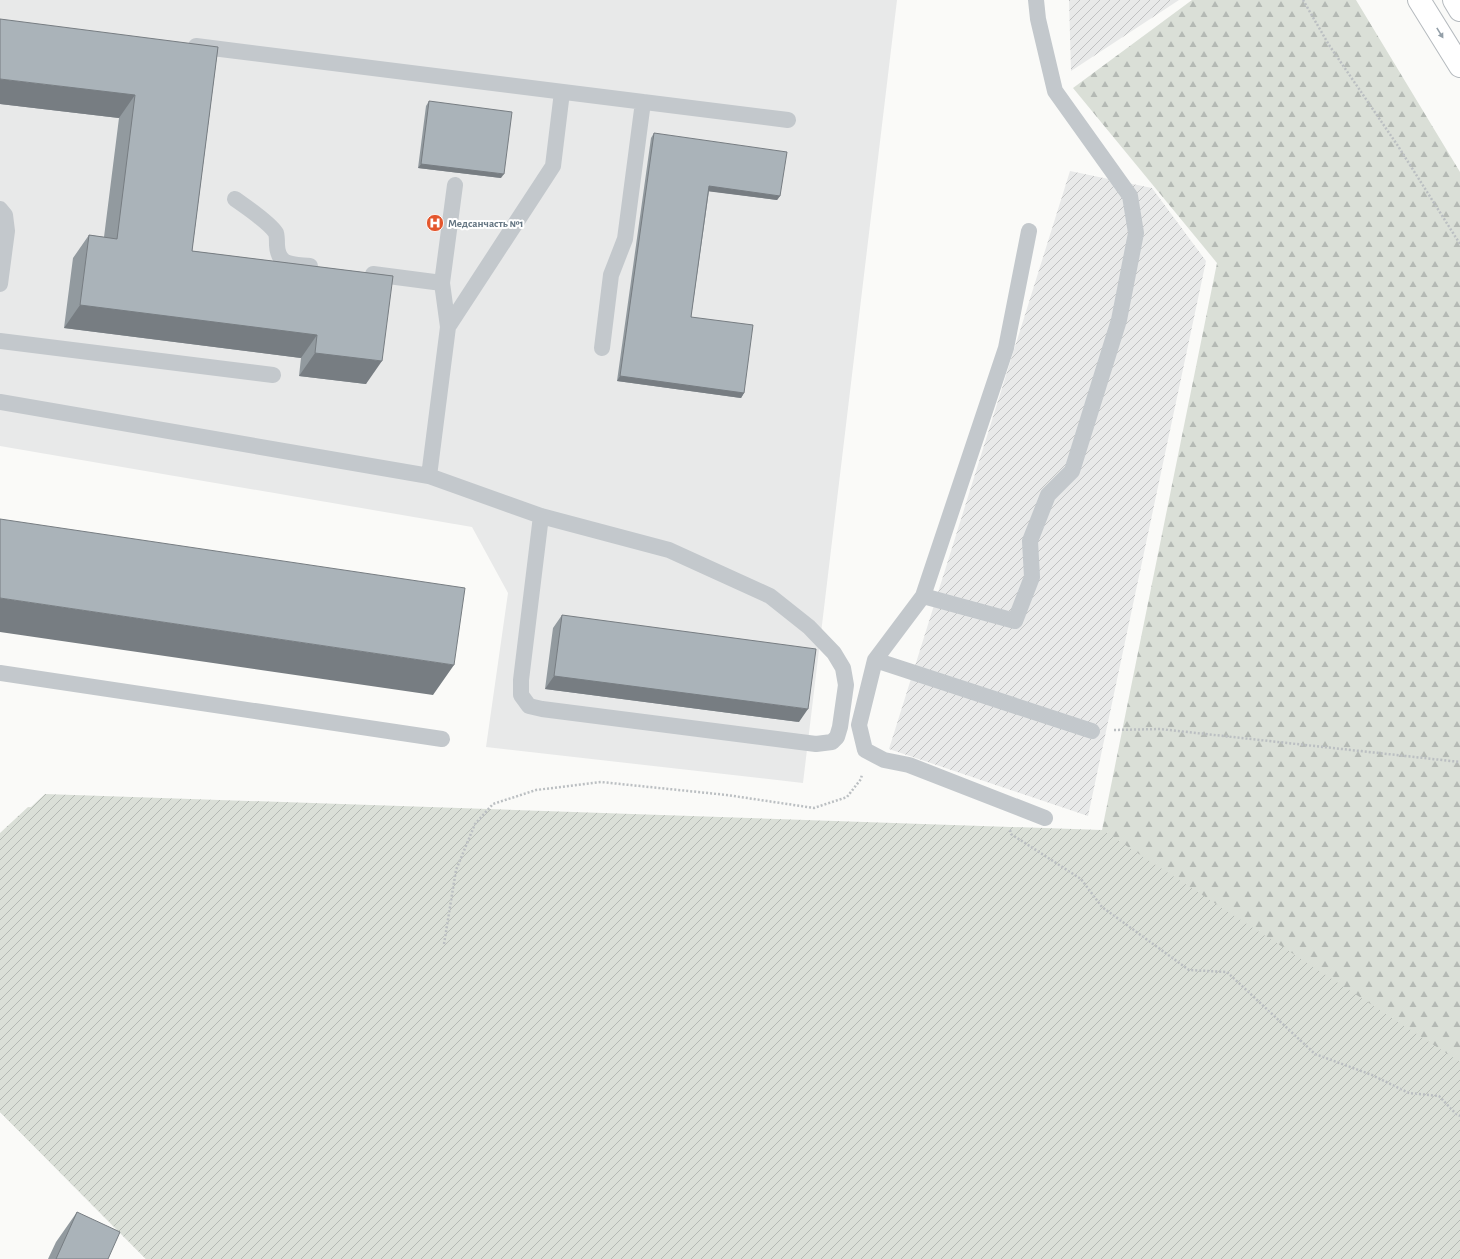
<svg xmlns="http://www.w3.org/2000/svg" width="1460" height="1259" viewBox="0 0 1460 1259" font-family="'Alegreya Sans',sans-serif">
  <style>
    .built { fill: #e8e9e9 }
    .industrial { fill: url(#industrial-furrows) }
    .forest { fill: url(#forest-firs) }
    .garden { fill: url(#garden-furrows) }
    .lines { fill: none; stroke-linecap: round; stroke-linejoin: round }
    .primary-casing { stroke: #b5babe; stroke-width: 24 }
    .path { stroke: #bbbfc2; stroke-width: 2.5; stroke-dasharray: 2 2; stroke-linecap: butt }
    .lane { stroke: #c3c8cc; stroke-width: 16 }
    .primary { stroke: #fff; stroke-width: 22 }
    .wall { fill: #929a9f }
    .shaded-wall { fill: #777d82 }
    .building { fill: #aab3b9; stroke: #777d82 }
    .oneway { fill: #939fa8 }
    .labels { text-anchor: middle; stroke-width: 4; stroke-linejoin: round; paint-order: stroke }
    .poi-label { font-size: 11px; font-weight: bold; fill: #657683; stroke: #fff; text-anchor: start }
  </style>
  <defs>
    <pattern id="industrial-furrows" width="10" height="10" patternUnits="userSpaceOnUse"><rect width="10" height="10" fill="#e8e9e9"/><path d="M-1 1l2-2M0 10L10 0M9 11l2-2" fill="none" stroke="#c0c1c2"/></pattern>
    <pattern id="forest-firs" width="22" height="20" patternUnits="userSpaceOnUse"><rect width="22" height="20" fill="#dadfd7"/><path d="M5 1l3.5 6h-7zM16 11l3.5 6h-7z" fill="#b4b9b4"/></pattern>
    <pattern id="garden-furrows" width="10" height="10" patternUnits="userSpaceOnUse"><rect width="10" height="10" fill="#dadfd7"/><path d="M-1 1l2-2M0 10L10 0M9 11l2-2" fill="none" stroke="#b4b9b4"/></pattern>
  </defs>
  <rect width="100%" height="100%" fill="#fafaf8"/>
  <path class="built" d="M 0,0 L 897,0 L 803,783 L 486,747 L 508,593 L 472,527 L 0,446 Z"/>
  <path class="industrial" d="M 1069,0 L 1179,0 L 1071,71 Z
    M 1070,171 L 1152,188 L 1206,261 L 1088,816 L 889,749 Z"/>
  <path class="forest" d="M 1192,0 L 1356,0 L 1460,172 L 1460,1259 L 146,1259 L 0,1112 L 0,833 L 28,807 L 858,867 L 1102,830 L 1217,263 L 1073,88 Z"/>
  <path class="garden" d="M 45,794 L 1102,830 L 1460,1062 L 1460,1259 L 146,1259 L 0,1112 L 0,836 Z"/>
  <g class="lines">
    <defs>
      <path id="primary" d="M 1419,0 L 1460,66
        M 1454,0 L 1460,10"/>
    </defs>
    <use href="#primary" class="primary-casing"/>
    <path class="path" d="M 1303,0 L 1329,45 L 1398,146 L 1460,244
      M 1114,730 L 1160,729 L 1460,762
      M 1010,830 L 1011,834 L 1081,879 L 1102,907 L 1189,970 L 1227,972 L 1315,1054 L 1372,1075 L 1409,1093 L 1439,1096 L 1456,1114 L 1460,1116
      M 444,944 L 456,870 L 475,824 L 493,804 L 536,790 L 601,782 L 727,795 L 814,808 L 847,797 L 861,779 L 862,774"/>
    <path class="lane" d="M 196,46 L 788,120
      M 235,199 C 246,207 269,222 276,233 C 277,236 277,241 277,245 C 278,266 292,264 310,266
      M 0,209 L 5,215 L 7,231 L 0,284
      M 1029,231 L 1006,348 L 923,596 L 875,660 L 859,725 L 865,750 L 884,760 L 909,765 L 1045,818
      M 373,274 L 442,283
      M 448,327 L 442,283 L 455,185
      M 0,341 L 273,375
      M 602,348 L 611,275 L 625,239 L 643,102
      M 0,402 L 429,476 L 541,516 L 669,550 L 770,596 L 809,627 L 834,653 L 843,668 L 846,685 L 840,727 L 837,737 L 832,742 L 816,744 L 542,709 L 529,706 L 521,695 L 521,680 L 541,516
      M 429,476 L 448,327 L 553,166 L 562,92
      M 923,596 L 1015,621 L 1032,577 L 1030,541 L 1048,495 L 1072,471 L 1119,320 L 1136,233 L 1130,196 L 1055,91 L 1038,19 L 1036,0
      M 875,660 L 1092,731
      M 0,673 L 442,739"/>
    <use href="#primary" class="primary"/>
  </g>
  <path class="wall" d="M 218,47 L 192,251 L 393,276 L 366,384 L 299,376 L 301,358 L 64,328 L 73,258 L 89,235 L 104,237 L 119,118 L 0,104 Z
    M 429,101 L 501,178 L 418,168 L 426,106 Z
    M 654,133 L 780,196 L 777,200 L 709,191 L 691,317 L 744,393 L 741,398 L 617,381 L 651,138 Z
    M 562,615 L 799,722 L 545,689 L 553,628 Z
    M 77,1212 L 108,1259 L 48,1259 L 56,1242 Z"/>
  <path class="shaded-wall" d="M 0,79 L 135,95 L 119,118 L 0,104 Z
    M 421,164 L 504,174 L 501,178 L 418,168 Z
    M 709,186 L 780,196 L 777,200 L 706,191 Z
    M 80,305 L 317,335 L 301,358 L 64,328 Z
    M 315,353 L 382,361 L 366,384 L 299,376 Z
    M 620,376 L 744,393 L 741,398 L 617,381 Z
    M 0,598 L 454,665 L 433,695 L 0,632 Z
    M 554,676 L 808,709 L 799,722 L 545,689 Z"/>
  <path class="building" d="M 0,19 L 218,47 L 192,251 L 393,276 L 382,361 L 315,353 L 317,335 L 80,305 L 89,235 L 117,239 L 135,95 L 0,79 Z
    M 429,101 L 512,112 L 504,174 L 421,164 Z
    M 654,133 L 787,152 L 780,196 L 709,186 L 691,317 L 753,325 L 744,393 L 620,376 Z
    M 0,519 L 465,588 L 454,665 L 0,598 Z
    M 562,615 L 816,649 L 808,709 L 554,676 Z
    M 77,1212 L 120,1232 L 108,1259 L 56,1259 Z"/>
  <defs><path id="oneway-solid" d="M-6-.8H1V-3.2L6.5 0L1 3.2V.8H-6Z"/></defs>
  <use class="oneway" href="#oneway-solid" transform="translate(1440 33) rotate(58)"/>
  <defs>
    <symbol id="hospital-disc" viewBox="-11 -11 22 22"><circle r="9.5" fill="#e4572e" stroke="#fff"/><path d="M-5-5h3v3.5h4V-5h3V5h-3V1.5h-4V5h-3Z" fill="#fff"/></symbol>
  </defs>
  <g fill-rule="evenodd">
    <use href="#hospital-disc" x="425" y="213" width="20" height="20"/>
  </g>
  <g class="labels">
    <g class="poi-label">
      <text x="448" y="227">Медсанчасть №1</text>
    </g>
  </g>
</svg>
